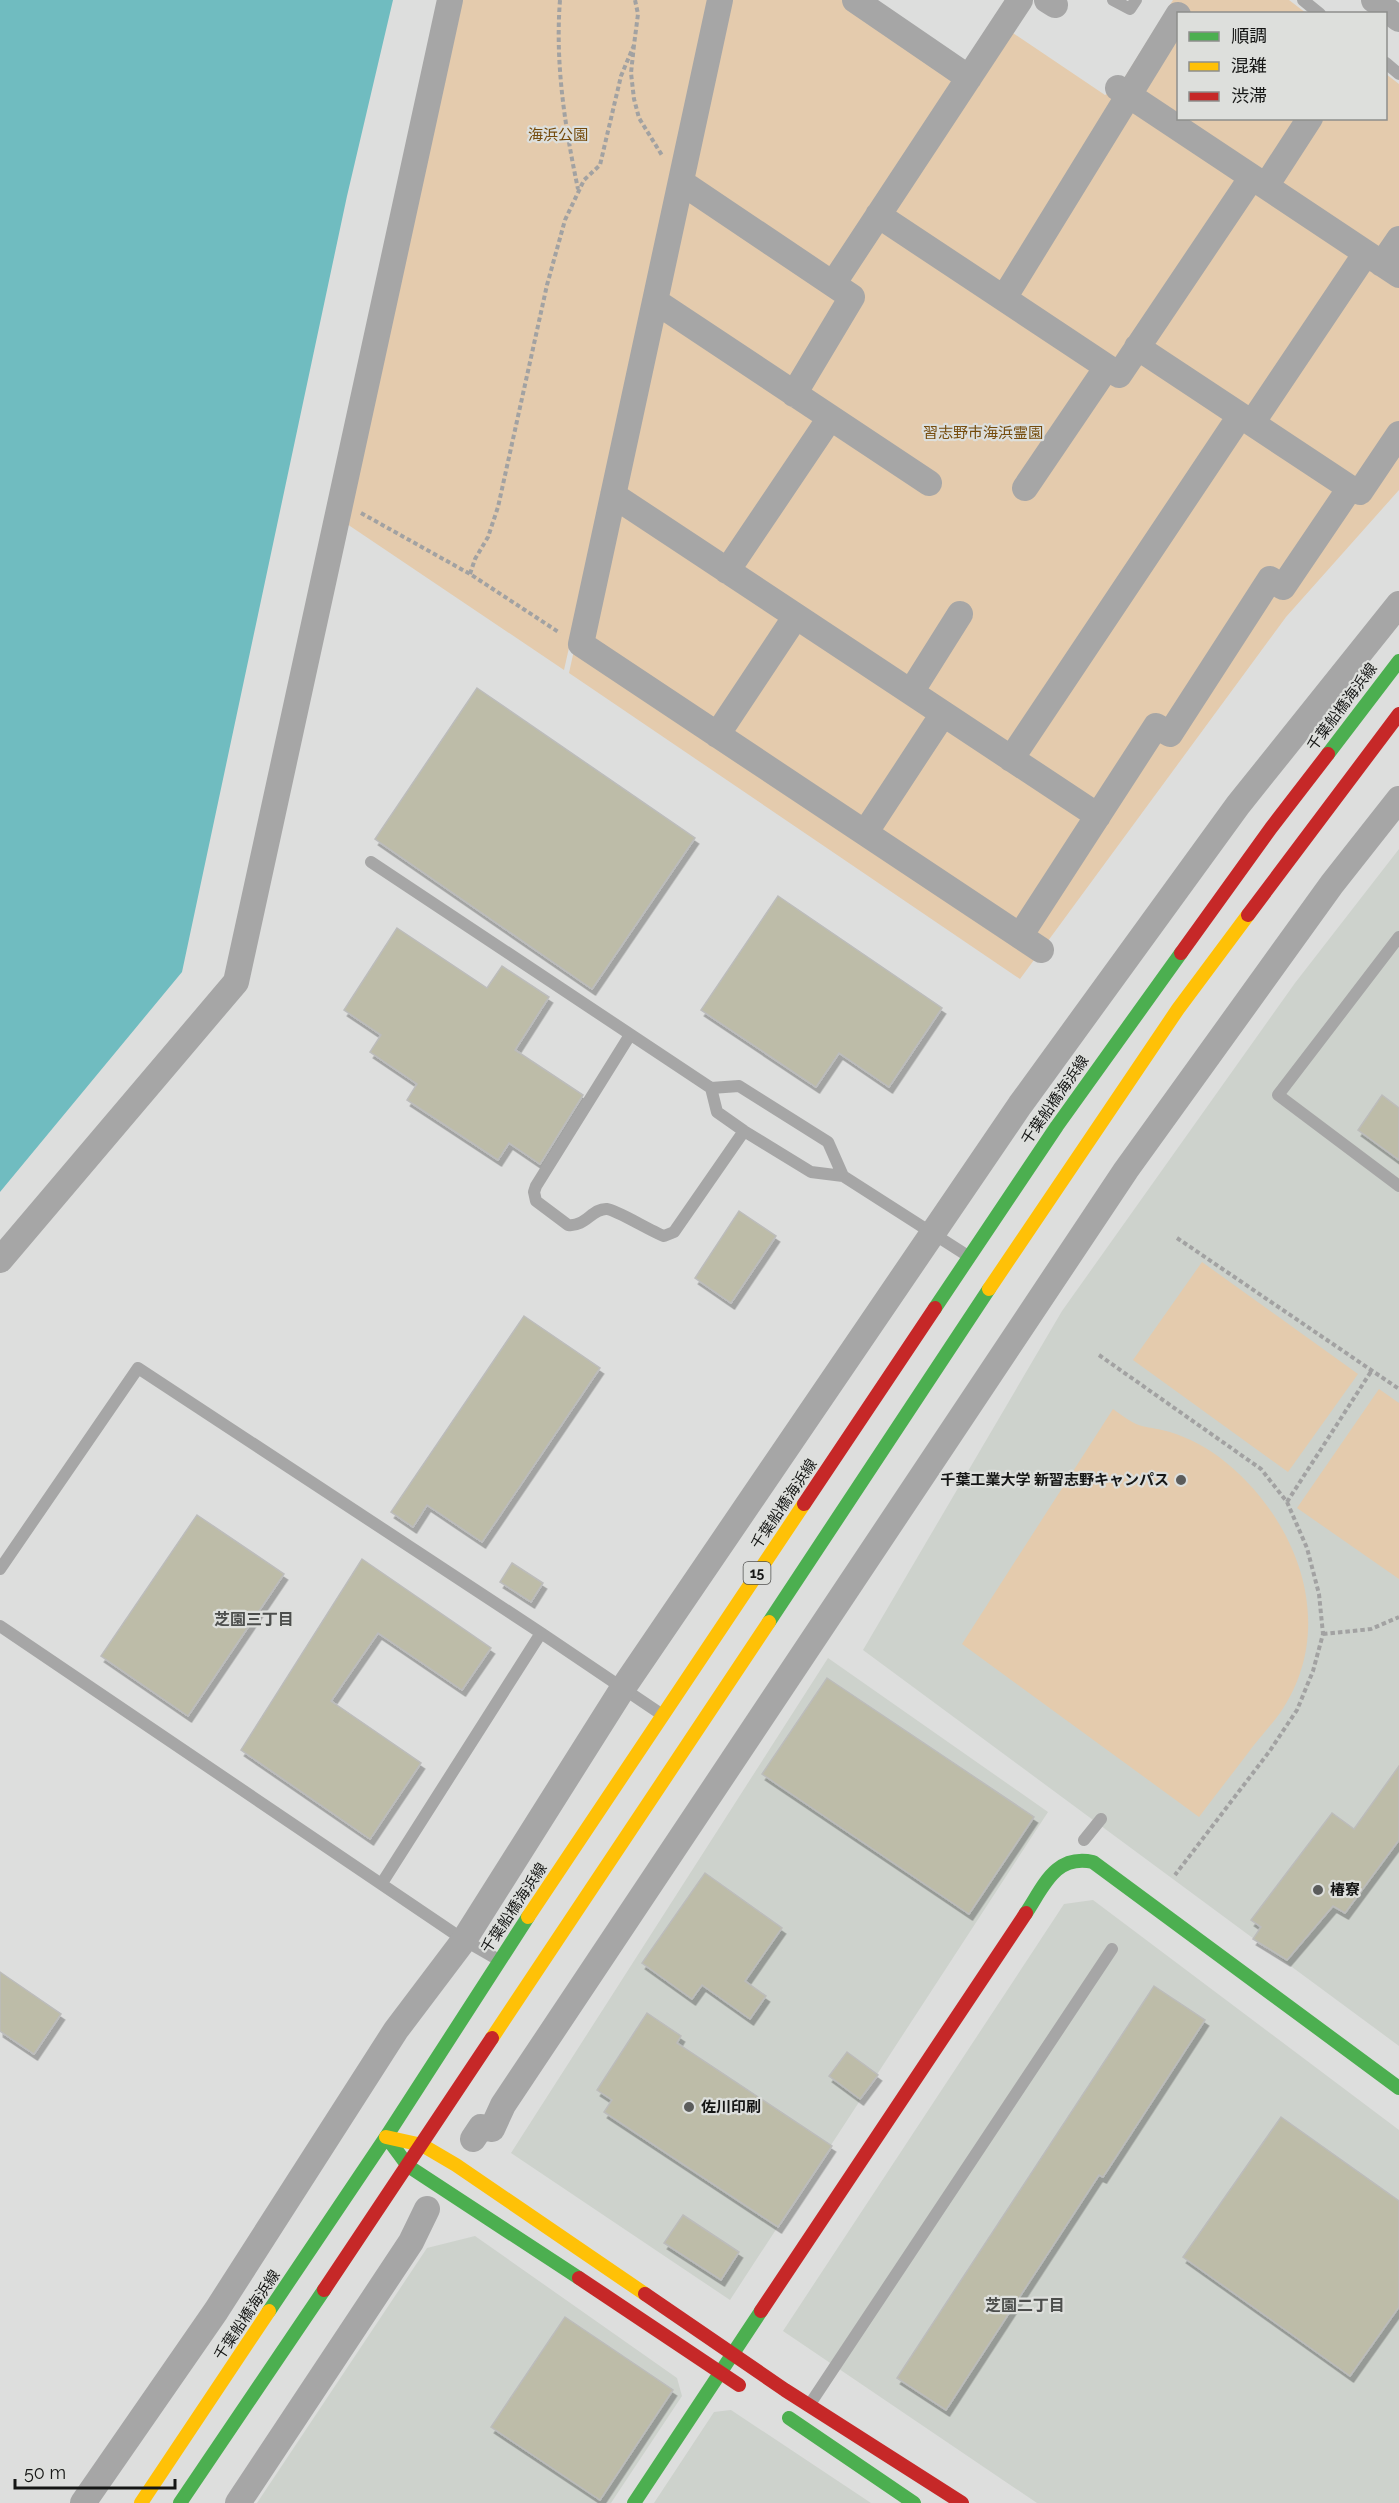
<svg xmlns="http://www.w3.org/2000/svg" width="1399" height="2503" viewBox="0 0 1399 2503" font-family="Raleway,'Noto Sans JP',sans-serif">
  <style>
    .built { fill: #cdd2cc }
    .green { fill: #e4cbad }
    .water { fill: #70bcc0 }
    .building { fill: #bdbca8; stroke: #bcbcbb; stroke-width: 1.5; filter: url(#shadow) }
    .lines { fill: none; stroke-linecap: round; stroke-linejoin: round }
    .path { stroke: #a2a2a2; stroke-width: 4; stroke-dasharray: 4.5 3; stroke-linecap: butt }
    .lane { stroke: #a6a6a6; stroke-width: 12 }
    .street { stroke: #a6a6a6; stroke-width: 26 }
    .fast { stroke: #4caf50; stroke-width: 14 }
    .slow { stroke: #ffc107; stroke-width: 14 }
    .jam { stroke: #c62828; stroke-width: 14 }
    .poi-dot { fill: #5b5c5b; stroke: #dddfdc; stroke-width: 2 }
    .labels { text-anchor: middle; stroke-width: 4.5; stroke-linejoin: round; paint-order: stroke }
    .shield { fill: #dddfdc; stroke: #515251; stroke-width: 1.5 }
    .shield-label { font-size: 14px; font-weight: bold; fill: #151615 }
    .park-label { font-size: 15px; fill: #744b0c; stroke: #dddfdc }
    .street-label { font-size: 15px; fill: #151615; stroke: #dddfdc }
    .poi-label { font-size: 15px; font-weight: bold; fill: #151615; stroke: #dddfdc; text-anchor: start }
    .neighbourhood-label { font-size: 16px; font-weight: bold; fill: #4c4e4c; stroke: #dddfdc }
  </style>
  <defs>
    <filter id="shadow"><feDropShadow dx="3.5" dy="6" stdDeviation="0" flood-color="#0004"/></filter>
  </defs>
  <rect width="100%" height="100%" fill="#dddedd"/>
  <path class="built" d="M 1399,849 L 1399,2046 L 863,1650 L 1062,1311 L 1295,983 Z
    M 828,1658 L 1048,1812 L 730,2300 L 511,2153 Z
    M 1093,1900 L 1399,2130 L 1399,2503 L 1037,2503 L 783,2331 L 1064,1904 Z
    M 475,2236 L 677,2378 L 682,2396 L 611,2503 L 257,2503 L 427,2248 Z
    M 731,2410 L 871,2503 L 654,2503 L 714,2412 Z"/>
  <path class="green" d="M 462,0 L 714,0 L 564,670 L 347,524 Z
    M 717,0 L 861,0 L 978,80 L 1010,31 L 1105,95 L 1118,88 L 1173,0 L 1289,0 L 1306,13 L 1178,14 L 1178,118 L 1386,118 L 1386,74 L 1399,84 L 1399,490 L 1286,617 L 1020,979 L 569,673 Z
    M 1202,1262 L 1358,1374 L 1288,1472 L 1133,1360 Z
    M 1379,1389 L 1399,1403 L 1399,1579 L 1297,1508 Z
    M 1113,1409 C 1120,1414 1128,1420 1136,1424 C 1143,1427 1154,1428 1162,1430 C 1181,1434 1203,1445 1219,1457 C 1297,1516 1340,1626 1280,1713 C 1272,1724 1263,1734 1254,1745 C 1236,1769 1217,1793 1199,1817 L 962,1644 Z"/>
  <path class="water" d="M 0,0 L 393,0 L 347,196 L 182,972 L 0,1192 Z"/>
  <path class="building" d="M 477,688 L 695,838 L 592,989 L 375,839 Z
    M 778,896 L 942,1008 L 889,1087 L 839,1053 L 816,1087 L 701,1010 Z
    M 397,928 L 487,988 L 502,966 L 549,997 L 515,1050 L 583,1095 L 540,1164 L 509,1143 L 498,1160 L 407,1100 L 417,1084 L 370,1052 L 381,1035 L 344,1010 Z
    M 1382,1095 L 1399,1108 L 1399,1160 L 1358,1130 Z
    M 739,1211 L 776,1236 L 731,1303 L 695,1278 Z
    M 524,1316 L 600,1368 L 482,1542 L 427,1505 L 413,1527 L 391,1512 Z
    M 197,1515 L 284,1574 L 188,1716 L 101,1656 Z
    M 362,1559 L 491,1648 L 462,1690 L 378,1633 L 331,1701 L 421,1763 L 370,1839 L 241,1750 Z
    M 512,1563 L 543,1583 L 531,1602 L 500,1582 Z
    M 827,1678 L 1034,1817 L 969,1914 L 762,1774 Z
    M 1399,1766 L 1399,1840 L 1345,1913 L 1333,1906 L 1287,1960 L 1253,1939 L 1261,1927 L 1251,1920 L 1332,1813 L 1354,1829 Z
    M 705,1873 L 782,1928 L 745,1981 L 766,1996 L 750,2019 L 702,1985 L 692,1999 L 642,1963 Z
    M 0,1972 L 61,2014 L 34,2054 L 0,2031 Z
    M 1154,1986 L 1205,2020 L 1103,2177 L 1099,2175 L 946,2410 L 897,2378 Z
    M 647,2013 L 681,2036 L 677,2043 L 832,2146 L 778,2227 L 604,2112 L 612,2100 L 597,2090 Z
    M 847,2052 L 878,2075 L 860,2099 L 829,2076 Z
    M 1281,2117 L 1399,2201 L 1399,2307 L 1350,2376 L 1183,2257 Z
    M 683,2215 L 739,2252 L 721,2280 L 664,2243 Z
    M 565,2317 L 673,2390 L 600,2500 L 491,2427 Z"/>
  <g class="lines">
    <path class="path" d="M 560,0 C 555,64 565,127 578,189
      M 634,45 L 631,73 L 634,99 L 639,118 L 663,157
      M 361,513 L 470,574 L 560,633
      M 470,574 L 475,559 L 488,537 L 498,507 L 547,285 L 565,220 L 584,180 L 600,165 L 621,76 L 634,45 L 638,14 L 635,0
      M 1177,1238 L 1399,1389
      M 1099,1355 L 1261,1469 L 1287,1502 L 1307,1548 L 1319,1594 L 1323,1634 L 1313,1671 L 1297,1710 L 1269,1752 L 1175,1875
      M 1287,1502 L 1372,1370
      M 1323,1634 L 1371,1629 L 1399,1617"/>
    <path class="lane" d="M 1113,0 L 1130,9 L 1136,0
      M 1303,0 L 1320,14
      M 1386,63 L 1399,74
      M 371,862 L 711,1088 L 739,1086 L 828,1142 L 843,1176
      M 1399,937 L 1278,1095 L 1399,1186
      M 630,1035 L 536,1186 L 534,1192 L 536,1201 L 568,1225 C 586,1227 592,1208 607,1209 C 617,1210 650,1231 664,1236 L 674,1232 L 744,1131
      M 711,1088 L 717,1112 L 744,1131 L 811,1172 L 843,1176 L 968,1256
      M 0,1569 L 138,1368 L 541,1633 L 661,1714
      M 0,1626 L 464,1940 L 497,1959
      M 1084,1840 L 1101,1819
      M 382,1883 L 541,1633
      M 810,2404 L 1112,1949"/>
    <path class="street" d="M 720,0 L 581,644 L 1041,950
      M 855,0 L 969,78
      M 1047,0 L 1055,5
      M 1374,0 L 1399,19
      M 1118,88 L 1399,275
      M 681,182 L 852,297 L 794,394
      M 1266,186 L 1310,118
      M 878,215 L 1119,375 L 1252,177
      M 1382,264 L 1399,239
      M 833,284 L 1020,0
      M 1004,298 L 1178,15
      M 655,301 L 929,483
      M 1137,347 L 1350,488
      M 1252,423 L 1366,253
      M 1025,488 L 1107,367
      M 613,495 L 1098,816
      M 727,571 L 830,418
      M 911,692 L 960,614
      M 717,735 L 796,616
      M 1011,759 L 1240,416
      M 865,833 L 943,714
      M 1020,936 L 1156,726 L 1170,734 L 1270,579 L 1283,587 L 1350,488 L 1360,492 L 1399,434
      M 0,1260 L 236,982 L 450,0
      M 473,2139 L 481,2127 L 492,2129 L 503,2105 L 1126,1170 L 1332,884 L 1399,799
      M 83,2503 L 216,2311 L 396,2030 L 464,1940 L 623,1688 L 1020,1105 L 1238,805 L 1399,604
      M 238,2503 L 411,2242 L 427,2209"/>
    <path class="fast" d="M 1328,754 L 1399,661
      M 935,1308 L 1057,1126 L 1181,953
      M 769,1622 L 989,1289
      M 1026,1913 C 1044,1886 1055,1854 1093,1862 L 1399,2088
      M 391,2143 L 408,2166 L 579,2278
      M 269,2311 L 386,2137 L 528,1917
      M 789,2418 L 914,2503
      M 180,2503 L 324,2290
      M 634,2503 L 761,2311"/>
    <path class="slow" d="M 989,1289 L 1178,1009 L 1248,915
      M 528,1917 L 804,1504
      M 492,2038 L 769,1622
      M 386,2137 L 422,2145 L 456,2165 L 645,2294
      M 141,2503 L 269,2311"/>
    <path class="jam" d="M 1248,915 L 1399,714
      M 1181,953 L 1271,828 L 1328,754
      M 804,1504 L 935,1308
      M 579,2278 L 739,2385
      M 324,2290 L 492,2038
      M 645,2294 L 785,2390 L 962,2503
      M 761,2311 L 1026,1913"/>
  </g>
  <g class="poi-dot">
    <circle cx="1181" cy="1480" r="6"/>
    <circle cx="1318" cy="1890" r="6"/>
    <circle cx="689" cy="2107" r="6"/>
  </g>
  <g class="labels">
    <rect class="shield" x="743.5" y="1562" width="27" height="22" rx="4.5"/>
    <g class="shield-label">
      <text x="757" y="1578">15</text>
    </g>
    <g class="park-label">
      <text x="558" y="140">海浜公園</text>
      <text x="983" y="438">習志野市海浜霊園</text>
    </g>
    <g class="street-label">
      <text transform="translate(1342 707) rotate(-53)" y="5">千葉船橋海浜線</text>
      <text transform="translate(1055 1100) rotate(-55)" y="5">千葉船橋海浜線</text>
      <text transform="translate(784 1504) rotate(-56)" y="5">千葉船橋海浜線</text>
      <text transform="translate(514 1908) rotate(-56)" y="5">千葉船橋海浜線</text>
      <text transform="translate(247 2315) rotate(-56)" y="5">千葉船橋海浜線</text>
    </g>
    <g class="poi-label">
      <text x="1169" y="1485" text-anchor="end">千葉工業大学 新習志野キャンパス</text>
      <text x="1330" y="1895">椿寮</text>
      <text x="701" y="2112">佐川印刷</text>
    </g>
    <g class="neighbourhood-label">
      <text x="254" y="1625">芝園三丁目</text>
      <text x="1025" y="2311">芝園二丁目</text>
    </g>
  </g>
  <rect x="1177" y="12" width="210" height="108" fill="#dddfdc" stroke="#8d8f8c" stroke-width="1.5"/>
  <rect x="1189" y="32" width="30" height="9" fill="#4caf50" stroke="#8d8f8c" stroke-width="1.5"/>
  <text x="1231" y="42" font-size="18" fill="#151615">順調</text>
  <rect x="1189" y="62" width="30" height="9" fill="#ffc107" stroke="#8d8f8c" stroke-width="1.5"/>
  <text x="1231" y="72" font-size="18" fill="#151615">混雑</text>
  <rect x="1189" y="92" width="30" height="9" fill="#c62828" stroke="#8d8f8c" stroke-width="1.5"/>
  <text x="1231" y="102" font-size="18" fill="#151615">渋滞</text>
  <path d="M15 2479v9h160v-9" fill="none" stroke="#151615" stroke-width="3"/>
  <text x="24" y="2479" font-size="18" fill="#151615" stroke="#dddfdc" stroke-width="4.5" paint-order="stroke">50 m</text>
</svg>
